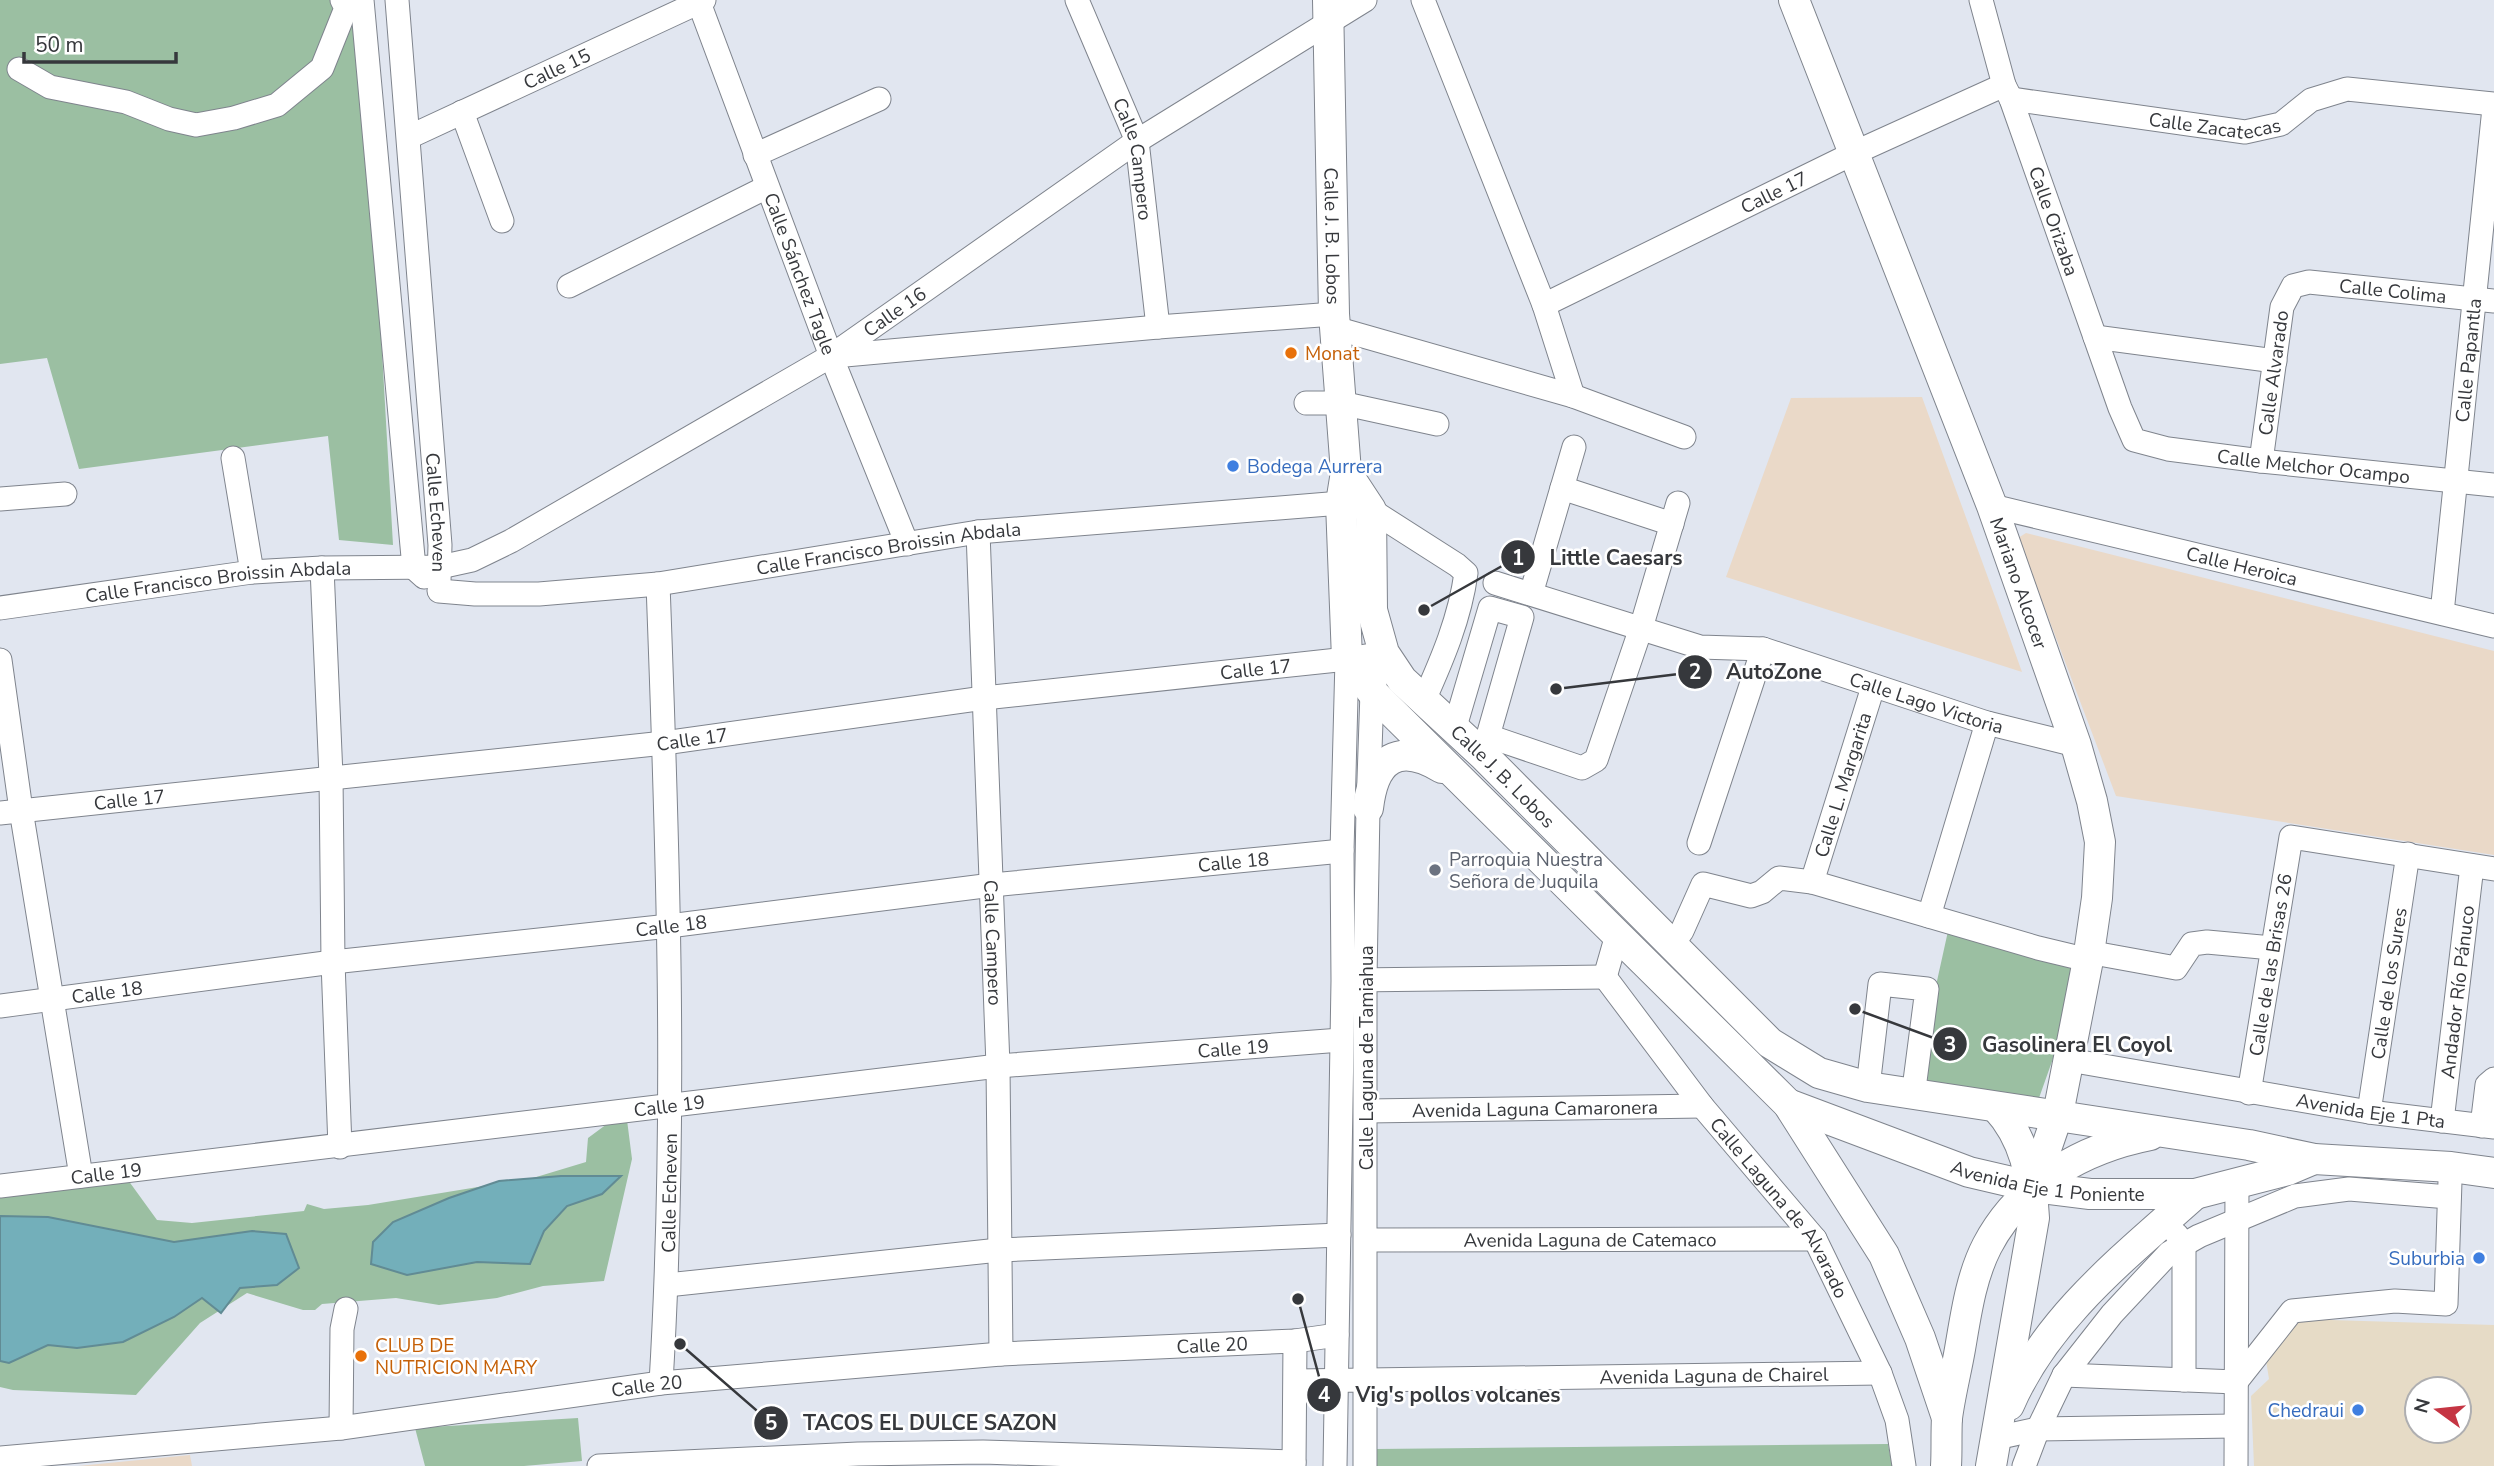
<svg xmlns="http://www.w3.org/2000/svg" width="2494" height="1466" viewBox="0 0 2494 1466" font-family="'Nunito Sans',sans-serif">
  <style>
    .commercial { fill: #e6dbc6; fill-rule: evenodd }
    .education { fill: #ead9c8 }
    .green { fill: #9bbfa2 }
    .water { fill: #73afba; stroke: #618b94; stroke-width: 2 }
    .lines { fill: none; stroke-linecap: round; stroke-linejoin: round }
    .minor-casing { stroke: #7f848d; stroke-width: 25 }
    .major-casing { stroke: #7f848d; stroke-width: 32 }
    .minor { stroke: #fff; stroke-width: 23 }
    .major { stroke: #fff; stroke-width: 30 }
    .food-dot { fill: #e8710a; stroke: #fff; stroke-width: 2.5 }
    .shop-dot { fill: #3f7fe0; stroke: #fff; stroke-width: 2.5 }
    .worship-dot { fill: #6b7280; stroke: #fff; stroke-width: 2.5 }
    .labels { text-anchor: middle; stroke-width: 5; stroke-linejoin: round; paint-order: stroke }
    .street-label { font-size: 19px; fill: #36383c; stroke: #fff }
    .food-label { font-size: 19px; fill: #c56008; stroke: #fff; text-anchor: start }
    .shop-label { font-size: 19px; fill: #366cbe; stroke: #fff; text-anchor: end }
    .worship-label { font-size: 19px; fill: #5b616d; stroke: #fff; text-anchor: start }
    .leader { fill: none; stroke: #36383c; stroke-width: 2.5 }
    .callout-dot { fill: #36383c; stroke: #fff; stroke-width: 2.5 }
    .mark-label { font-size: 21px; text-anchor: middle; font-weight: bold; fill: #fff }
    .callout-label { font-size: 21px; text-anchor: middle; font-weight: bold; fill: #36383c; stroke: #fff; stroke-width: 5; stroke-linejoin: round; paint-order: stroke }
  </style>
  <rect width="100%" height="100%" fill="#e1e6f0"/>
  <path class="commercial" d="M 2298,1319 L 2494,1325 L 2494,1466 L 2254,1466 L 2251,1396 L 2269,1379 L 2265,1354 ZM 2417,1389 L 2459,1389 L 2459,1431 L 2417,1431 Z"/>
  <path class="education" d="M 1922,397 L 1998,605 L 2022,672 L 1726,577 L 1791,398 Z
    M 2026,533 L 2494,651 L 2494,855 L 2116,796 L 2018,538 Z
    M 190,1455 L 192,1466 L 78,1466 Z"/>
  <path class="green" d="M 0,0 L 362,0 L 393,545 L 339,540 L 328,436 L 79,469 L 47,358 L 0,364 Z
    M 1950,922 L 2088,960 L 2039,1098 L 1915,1081 Z
    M 627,1120 L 632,1159 L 604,1281 L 543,1286 L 497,1298 L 439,1305 L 396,1298 L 322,1304 L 315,1310 L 303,1310 L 247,1293 L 200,1323 L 136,1395 L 13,1390 L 0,1387 L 0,1190 L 128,1180 L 157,1220 L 192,1223 L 304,1211 L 307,1204 L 324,1209 L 368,1205 L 533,1178 L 586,1162 L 588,1138 L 611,1121 Z
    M 578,1418 L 582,1461 L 524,1466 L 425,1466 L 415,1428 Z
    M 1888,1444 L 1892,1466 L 1377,1466 L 1376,1449 Z"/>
  <path class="water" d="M 561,1176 L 621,1176 L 602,1194 L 567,1206 L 544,1231 L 530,1264 L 477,1262 L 407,1275 L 371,1264 L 373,1242 L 393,1222 L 449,1198 L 499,1181 Z
    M 0,1216 L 48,1217 L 174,1242 L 252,1231 L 286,1234 L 299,1268 L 277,1285 L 240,1288 L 221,1313 L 202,1298 L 174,1317 L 123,1342 L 77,1348 L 48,1345 L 9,1363 L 0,1361 Z"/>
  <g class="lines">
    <defs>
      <g id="minor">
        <path d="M 362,0 L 414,568 L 424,577"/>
        <path id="s1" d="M 397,0 L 440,545 L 439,581"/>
        <path id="s2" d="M 698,0 L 831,356 L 907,544"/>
        <path id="s3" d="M 1077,0 L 1137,141 L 1158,327"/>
        <path d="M 1423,0 L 1544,305 L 1573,396"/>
        <path id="s4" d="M 1981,0 L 2004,85 L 2011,99 L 2120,408 L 2134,440 L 2168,449 L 2261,461 L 2494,485"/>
        <path d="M 19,69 L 50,87 L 126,102 L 169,119 L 196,125 L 234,118 L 277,105 L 322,68 L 346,8 L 342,0"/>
        <path id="s5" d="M 2011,99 L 2245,132 L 2281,124 L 2311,100 L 2347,89 L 2494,104"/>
        <path d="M 462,112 L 502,221"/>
        <path id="s6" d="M 409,137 L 704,0"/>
        <path d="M 755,155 L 879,99"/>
        <path d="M 569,286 L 767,187"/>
        <path id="s7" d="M 1544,305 L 1854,153 L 2004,85"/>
        <path d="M 1335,328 L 1573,396 L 1684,437"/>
        <path d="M 2095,337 L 2275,361"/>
        <path d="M 834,356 L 1158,327 L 1334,314"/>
        <path d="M 1306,403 L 1341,403 L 1437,424"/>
        <path d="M 233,458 L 252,572"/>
        <path id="s8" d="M 2261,461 L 2282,307 L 2293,286 L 2309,282 L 2494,301"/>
        <path d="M 1562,488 L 1672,524"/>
        <path d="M 0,499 L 65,494"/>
        <path id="s9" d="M 1992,506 L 2494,626"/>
        <path id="s10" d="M 978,532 L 998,1066 L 1001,1354"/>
        <path d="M 322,568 L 331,776 L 333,962 L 340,1147"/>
        <path id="s11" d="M 1495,583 L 1700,647 L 1763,649 L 1987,723 L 2076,745"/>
        <path d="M 658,584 C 668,850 677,1116 661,1383"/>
        <path id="s12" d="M 439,591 L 475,594 L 539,594 L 658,584 L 978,532 L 1341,503 L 1371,510 L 1457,565 L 1466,573 C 1460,618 1442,660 1424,700"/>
        <path d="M 1531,594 L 1574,447"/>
        <path id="s13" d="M 0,608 L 252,572 L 322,568 L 440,567 L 472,560 L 511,541 L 831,356 L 1137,141 L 1365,0"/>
        <path id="s14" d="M 2442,613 L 2494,108"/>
        <path d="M 0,660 L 21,810 L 81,1176"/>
        <path d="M 1454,730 L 1490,608 L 1522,617 L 1484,750"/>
        <path d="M 1488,736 L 1582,768 L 1596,760 L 1641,628 L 1678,503"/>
        <path id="s15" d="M 0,813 L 664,743 L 984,698 L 1347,659 L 1384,653 L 1372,692 L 1368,808 L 1365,979 L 1365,1466"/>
        <path d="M 1699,843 L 1763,649"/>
        <path id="s16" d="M 1812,882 L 1873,687"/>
        <path d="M 1929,916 L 1987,723"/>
        <path d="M 1672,945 L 1682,931 L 1703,884 L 1751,896 L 1762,892 L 1779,878 L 1812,882 L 2038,948 L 2088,960"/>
        <path d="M 2088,952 L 2176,968 L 2192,944 L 2207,942 L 2272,948"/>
        <path id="s17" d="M 1605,977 L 1702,1106 L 1815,1239 L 1880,1373 L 1897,1420 L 1904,1466"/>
        <path d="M 1605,977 L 1617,935"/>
        <path d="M 1353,980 L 1605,977"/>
        <path id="s18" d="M 0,1006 L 333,962 L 669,926 L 992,885 L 1342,851"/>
        <path id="s19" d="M 2069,1060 L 2369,1112 L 2494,1127"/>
        <path d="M 1868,1087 L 1880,984 L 1927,989 L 1915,1081"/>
        <path id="s20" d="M 2249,1093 L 2291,837 L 2494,869"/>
        <path id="s21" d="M 1367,1111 L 1702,1106"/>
        <path id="s22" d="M 2369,1112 L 2408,854"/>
        <path id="s23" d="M 2442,1121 L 2472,866"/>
        <path d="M 2482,1126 L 2487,1085 L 2494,1079"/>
        <path id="s24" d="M 0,1186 L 998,1066 L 1341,1040"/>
        <path d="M 2177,1235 L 2184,1245 L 2184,1380"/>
        <path id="s25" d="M 1366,1240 L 1815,1239"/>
        <path d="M 667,1285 L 999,1250 L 1339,1235"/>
        <path d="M 2064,1375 L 2236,1382"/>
        <path id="s26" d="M 1296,1381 L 1880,1373"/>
        <path d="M 2236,1382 L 2292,1311 L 2395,1301 L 2446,1304 L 2450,1181"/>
        <path d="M 341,1428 L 342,1329 L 346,1309"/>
        <path d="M 1996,1438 L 2038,1429 L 2234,1426"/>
        <path id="s27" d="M 0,1458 L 341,1428 L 661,1383 L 1001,1354 L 1295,1341 L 1337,1335"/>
        <path d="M 599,1466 L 858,1454 L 983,1452 L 1294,1462"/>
        <path d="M 1294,1466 L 1295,1341"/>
        <path d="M 1335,1466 L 1343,981 L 1342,851 L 1347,659"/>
        <path d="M 2024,1466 L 2038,1429 L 2064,1375 L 2112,1314 L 2169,1253 L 2199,1236 L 2295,1196 L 2349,1189 L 2449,1197"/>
        <path d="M 2236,1466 L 2237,1182"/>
      </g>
      <g id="major">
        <path id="s28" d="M 1328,0 L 1334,314 L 1346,472 L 1341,503 L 1347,659 L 1372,692 L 1788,1104 L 1884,1255 L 1920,1338 L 1947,1418"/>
        <path id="s29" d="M 1794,0 L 1992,506 L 2076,745 L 2092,801 L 2100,842 L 2097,898 L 2088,960 L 2058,1114 L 2033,1187"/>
        <path id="s30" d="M 1346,472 L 1371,510 L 1372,610 L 1384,653 L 1402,680 L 1483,755 L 1770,1043 L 1819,1073 L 1868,1087 L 2249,1145 L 2314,1159 L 2451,1167 L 2494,1173"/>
        <path d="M 1368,808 C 1374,758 1398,742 1442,768"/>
        <path id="s31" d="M 1788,1104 L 1969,1172 L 2033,1187 L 2090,1194 L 2195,1194 L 2288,1170 L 2314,1159"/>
        <path d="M 2009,1405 C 2047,1317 2126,1256 2195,1194"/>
        <path d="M 1946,1466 C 1947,1450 1946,1433 1947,1418 C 1950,1395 1956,1372 1960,1349 C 1966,1314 1971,1277 1987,1246 C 2020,1183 2084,1148 2150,1135"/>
        <path d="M 1991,1466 L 2034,1218 C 2032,1177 2025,1138 1996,1107"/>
      </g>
    </defs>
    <use href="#minor" class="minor-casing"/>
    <use href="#major" class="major-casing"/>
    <use href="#minor" class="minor"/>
    <use href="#major" class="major"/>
  </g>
  <g class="food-dot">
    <circle cx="1291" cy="353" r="7"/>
    <circle cx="361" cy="1356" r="7"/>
  </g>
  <g class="shop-dot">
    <circle cx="1233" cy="466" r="7"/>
    <circle cx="2479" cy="1258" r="7"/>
    <circle cx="2358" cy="1410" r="7"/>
  </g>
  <circle class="worship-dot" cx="1435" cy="870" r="7"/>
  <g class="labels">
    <g class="street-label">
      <text dy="7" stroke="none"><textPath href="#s6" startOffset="163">Calle 15</textPath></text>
      <text dy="7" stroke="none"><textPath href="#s5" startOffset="206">Calle Zacatecas</textPath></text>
      <text dy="7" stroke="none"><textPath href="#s3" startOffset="170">Calle Campero</textPath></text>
      <text dy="7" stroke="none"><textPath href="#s7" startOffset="256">Calle 17</textPath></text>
      <text dy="7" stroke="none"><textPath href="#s4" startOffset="233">Calle Orizaba</textPath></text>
      <text dy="7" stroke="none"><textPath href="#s28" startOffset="236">Calle J. B. Lobos</textPath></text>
      <text dy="7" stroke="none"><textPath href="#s2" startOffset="292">Calle Sánchez Tagle</textPath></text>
      <text dy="7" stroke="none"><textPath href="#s8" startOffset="280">Calle Colima</textPath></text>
      <text dy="7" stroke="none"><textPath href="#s13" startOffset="966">Calle 16</textPath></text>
      <text dy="7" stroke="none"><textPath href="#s14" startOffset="254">Calle Papantla</textPath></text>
      <text dy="7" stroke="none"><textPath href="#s8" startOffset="89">Calle Alvarado</textPath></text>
      <text dy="7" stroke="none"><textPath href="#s4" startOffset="648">Calle Melchor Ocampo</textPath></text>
      <text dy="7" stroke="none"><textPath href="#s1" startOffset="514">Calle Echeven</textPath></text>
      <text dy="7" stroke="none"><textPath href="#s12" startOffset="453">Calle Francisco Broissin Abdala</textPath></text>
      <text dy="7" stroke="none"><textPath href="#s9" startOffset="257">Calle Heroica</textPath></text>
      <text dy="7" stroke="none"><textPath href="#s13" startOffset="220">Calle Francisco Broissin Abdala</textPath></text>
      <text dy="7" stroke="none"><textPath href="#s29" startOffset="625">Mariano Alcocer</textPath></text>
      <text dy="7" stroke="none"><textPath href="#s15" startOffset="1264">Calle 17</textPath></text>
      <text dy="7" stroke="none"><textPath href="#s11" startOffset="450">Calle Lago Victoria</textPath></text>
      <text dy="7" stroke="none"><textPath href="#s15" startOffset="696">Calle 17</textPath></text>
      <text dy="7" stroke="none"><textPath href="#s30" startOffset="362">Calle J. B. Lobos</textPath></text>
      <text dy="7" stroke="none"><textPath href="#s16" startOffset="102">Calle L. Margarita</textPath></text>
      <text dy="7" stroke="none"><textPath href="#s15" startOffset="130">Calle 17</textPath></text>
      <text dy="7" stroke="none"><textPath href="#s18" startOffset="1242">Calle 18</textPath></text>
      <text dy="7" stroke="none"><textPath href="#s18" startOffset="676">Calle 18</textPath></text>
      <text dy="7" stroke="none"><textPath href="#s10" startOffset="411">Calle Campero</textPath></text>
      <text dy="7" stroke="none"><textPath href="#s20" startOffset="130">Calle de las Brisas 26</textPath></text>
      <text dy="7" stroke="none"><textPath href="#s22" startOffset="130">Calle de los Sures</textPath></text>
      <text dy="7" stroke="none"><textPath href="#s18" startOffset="108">Calle 18</textPath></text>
      <text dy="7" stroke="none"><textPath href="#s23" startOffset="130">Andador Río Pánuco</textPath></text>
      <text dy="7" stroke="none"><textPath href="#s24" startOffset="1241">Calle 19</textPath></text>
      <text transform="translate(1366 1058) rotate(-90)" y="7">Calle Laguna de Tamiahua</text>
      <text dy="7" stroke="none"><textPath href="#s24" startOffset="674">Calle 19</textPath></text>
      <text dy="7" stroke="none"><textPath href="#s21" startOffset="168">Avenida Laguna Camaronera</textPath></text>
      <text dy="7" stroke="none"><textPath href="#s19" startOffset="306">Avenida Eje 1 Pta</textPath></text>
      <text dy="7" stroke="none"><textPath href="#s24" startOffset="107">Calle 19</textPath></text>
      <text dy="7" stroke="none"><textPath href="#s31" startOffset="273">Avenida Eje 1 Poniente</textPath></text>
      <text transform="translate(669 1193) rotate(-89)" y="7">Calle Echeven</text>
      <text dy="7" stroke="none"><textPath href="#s17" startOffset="290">Calle Laguna de Alvarado</textPath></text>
      <text dy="7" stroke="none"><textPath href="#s25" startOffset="224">Avenida Laguna de Catemaco</textPath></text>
      <text dy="7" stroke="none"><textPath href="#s27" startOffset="1218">Calle 20</textPath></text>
      <text dy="7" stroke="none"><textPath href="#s26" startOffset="418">Avenida Laguna de Chairel</textPath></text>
      <text dy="7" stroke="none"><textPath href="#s27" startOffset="651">Calle 20</textPath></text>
    </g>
    <g class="food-label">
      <text x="1305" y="360">Monat</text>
      <text x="375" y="1352">CLUB DE<tspan x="375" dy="22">NUTRICION MARY</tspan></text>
    </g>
    <g class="shop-label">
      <text x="1247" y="473" text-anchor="start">Bodega Aurrera</text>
      <text x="2465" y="1265">Suburbia</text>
      <text x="2344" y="1417">Chedraui</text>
    </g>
    <g class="worship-label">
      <text x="1449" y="866">Parroquia Nuestra<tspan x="1449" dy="22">Señora de Juquila</tspan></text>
    </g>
  </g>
  <path class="leader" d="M1424 610L1518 557M1556 689L1695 672M1855 1009L1950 1044M1298 1299L1324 1395M680 1344L771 1423"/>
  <g class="callout-dot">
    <circle cx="1424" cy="610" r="7"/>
    <circle cx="1556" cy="689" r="7"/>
    <circle cx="1855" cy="1009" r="7"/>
    <circle cx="1298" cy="1299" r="7"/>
    <circle cx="680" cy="1344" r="7"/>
    <circle cx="1518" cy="557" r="18"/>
    <circle cx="1695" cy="672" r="18"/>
    <circle cx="1950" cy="1044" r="18"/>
    <circle cx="1324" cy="1395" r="18"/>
    <circle cx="771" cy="1423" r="18"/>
  </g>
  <g class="mark-label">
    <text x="1518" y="565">1</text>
    <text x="1695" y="679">2</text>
    <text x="1950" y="1052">3</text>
    <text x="1324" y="1402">4</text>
    <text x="771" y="1430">5</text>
  </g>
  <g class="callout-label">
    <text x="1616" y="565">Little Caesars</text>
    <text x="1774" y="679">AutoZone</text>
    <text x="2077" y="1052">Gasolinera El Coyol</text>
    <text x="1458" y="1402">Vig's pollos volcanes</text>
    <text x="930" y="1430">TACOS EL DULCE SAZON</text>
  </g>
  <g transform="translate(2438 1410) rotate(285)"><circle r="33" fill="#ffffff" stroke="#afafb1" stroke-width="2"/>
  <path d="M0-5L12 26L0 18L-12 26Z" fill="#c53543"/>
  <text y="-10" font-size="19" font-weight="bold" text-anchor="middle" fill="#36383c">N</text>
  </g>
  <path d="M24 52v10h152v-10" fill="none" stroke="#36383c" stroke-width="3.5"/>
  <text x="35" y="52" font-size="21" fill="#36383c" stroke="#ffffff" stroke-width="5" paint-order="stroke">50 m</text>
</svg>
